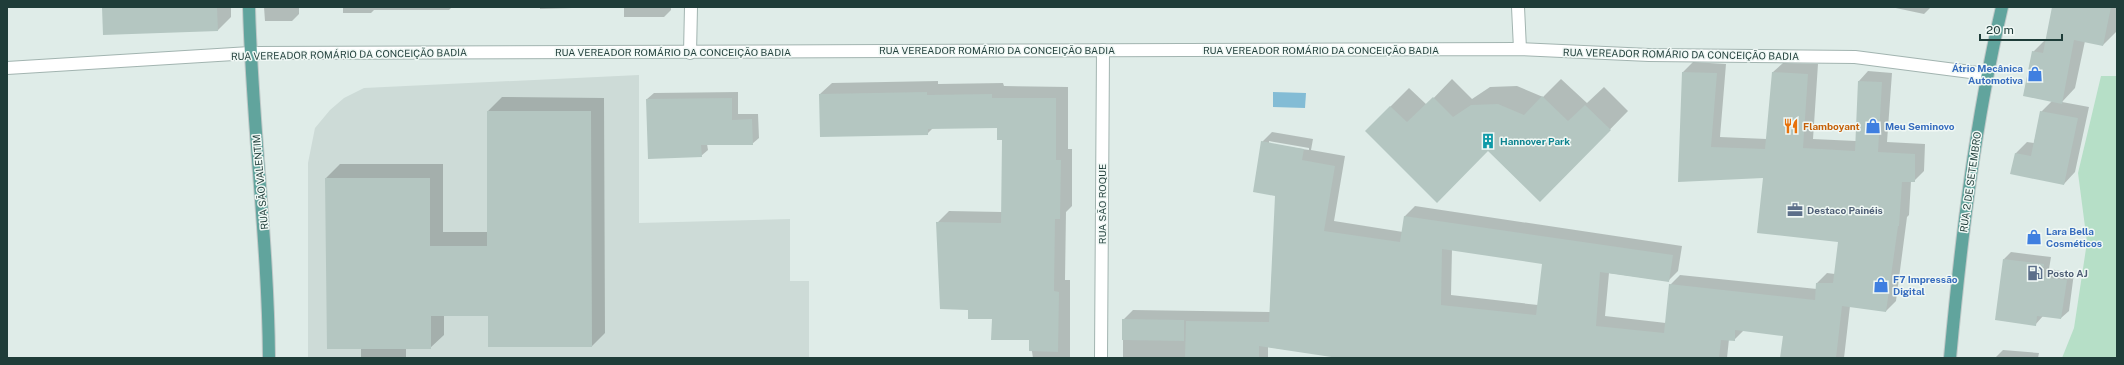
<svg xmlns="http://www.w3.org/2000/svg" width="2124" height="365" viewBox="0 0 2124 365" font-family="'Public Sans',sans-serif">
  <style>
    .built { fill: #cddbd7 }
    .green { fill: #b6dfc7 }
    .water { fill: #83bcd5 }
    .shadow { fill: #0003; fill-rule: evenodd }
    .building { fill: #b4c6c1; fill-rule: evenodd }
    .lines { fill: none; stroke-linecap: round; stroke-linejoin: round }
    .minor-casing { stroke: #a2b4b0; stroke-width: 14 }
    .tertiary-casing { stroke: #a2b4b0; stroke-width: 14 }
    .primary-casing { stroke: #c0c9c8; stroke-width: 14 }
    .minor { stroke: #fff; stroke-width: 12 }
    .tertiary { stroke: #fff; stroke-width: 12 }
    .primary { stroke: #61a49d; stroke-width: 12 }
    .labels { text-anchor: middle; stroke-width: 3; stroke-linejoin: round; paint-order: stroke }
    .street-label { font-size: 10px; fill: #1f3d39; stroke: #f0f8f5 }
    .shop-label { font-size: 10px; font-weight: bold; fill: #366cbe; stroke: #f0f8f5; text-anchor: start }
    .food-label { font-size: 10px; font-weight: bold; fill: #c56008; stroke: #f0f8f5; text-anchor: start }
    .culture-label { font-size: 10px; font-weight: bold; fill: #0d838f; stroke: #f0f8f5; text-anchor: start }
    .service-label { font-size: 10px; font-weight: bold; fill: #4e5e75; stroke: #f0f8f5; text-anchor: start }
  </style>
  <rect width="100%" height="100%" fill="#dfece8"/>
  <path class="built" d="M 639,75 L 639,223 L 790,219 L 790,281 L 809,281 L 809,358 L 308,358 L 308,163 L 315,128 L 330,110 L 344,98 L 364,88 Z"/>
  <path class="green" d="M 2101,76 L 2117,76 L 2117,358 L 2062,358 L 2074,328 L 2087,242 L 2078,173 Z"/>
  <path class="water" d="M 1273,92 L 1306,93 L 1305,108 L 1273,107 Z"/>
  <path class="shadow" d="M 103,7 L 231,7 L 231,17 L 218,30 Z
    M 264,7 L 299,7 L 299,14 L 292,21 L 265,21 Z
    M 325,7 L 452,7 L 449,10 L 374,10 L 371,13 L 343,13 L 343,7 Z
    M 540,7 L 605,7 L 540,9 Z
    M 624,7 L 671,7 L 671,10 L 664,17 L 624,17 Z
    M 1891,7 L 1931,7 L 1924,14 Z
    M 2053,7 L 2117,7 L 2117,31 L 2103,45 L 2085,41 L 2075,88 L 2062,102 L 2089,107 L 2075,172 L 2064,184 L 2011,173 L 2016,153 L 2027,142 L 2034,143 L 2041,112 L 2052,101 L 2033,52 L 2047,38 Z
    M 1693,62 L 1726,64 L 1720,137 L 1767,139 L 1773,72 L 1783,63 L 1818,64 L 1813,139 L 1856,141 L 1859,81 L 1868,71 L 1892,73 L 1887,142 L 1925,144 L 1924,171 L 1914,181 L 1911,181 L 1909,215 L 1907,217 L 1896,301 L 1886,311 L 1850,306 L 1844,358 L 1781,358 L 1784,335 L 1744,330 L 1734,340 L 1729,339 L 1727,358 L 1332,358 L 1334,356 L 1268,347 L 1268,358 L 1123,358 L 1123,320 L 1133,310 L 1270,312 L 1276,195 L 1262,142 L 1272,132 L 1313,139 L 1311,150 L 1345,156 L 1334,221 L 1403,232 L 1405,216 L 1415,206 L 1682,246 L 1678,271 L 1668,281 L 1609,273 L 1605,316 L 1666,323 L 1670,285 L 1680,275 L 1817,289 L 1817,283 L 1827,273 L 1835,274 L 1839,241 L 1764,177 L 1679,181 L 1683,72 ZM 1269,141 L 1309,148 L 1309,150 L 1269,144 ZM 1452,249 L 1543,263 L 1538,305 L 1451,295 Z
    M 1452,79 L 1472,99 L 1490,87 L 1517,86 L 1543,97 L 1561,79 L 1587,103 L 1604,87 L 1628,111 L 1540,201 L 1488,150 L 1366,131 L 1409,88 L 1427,105 Z
    M 938,81 L 938,84 L 1003,83 L 1004,86 L 1068,87 L 1068,149 L 1072,149 L 1072,206 L 1066,212 L 1065,280 L 1070,280 L 1070,358 L 1033,358 L 1030,339 L 993,318 L 969,309 L 937,223 L 949,211 L 1002,212 L 1003,139 L 998,127 L 933,128 L 927,134 L 820,94 L 832,83 Z
    M 738,92 L 738,114 L 758,114 L 759,138 L 752,144 L 707,144 L 708,150 L 701,156 L 647,99 L 654,93 Z
    M 502,97 L 604,98 L 605,333 L 592,346 L 489,315 L 444,315 L 444,335 L 430,348 L 406,348 L 406,358 L 361,358 L 361,348 L 326,178 L 340,164 L 443,164 L 443,232 L 488,232 L 488,111 Z
    M 2011,252 L 2051,257 L 2049,269 L 2074,273 L 2069,311 L 2061,318 L 2043,316 L 2035,325 L 2004,259 Z
    M 2003,350 L 2039,353 L 2038,358 L 1995,358 Z"/>
  <path class="building" d="M 102,7 L 217,7 L 218,31 L 103,35 Z
    M 2052,7 L 2111,7 L 2103,46 L 2074,40 L 2062,104 L 2023,96 L 2032,51 L 2043,53 Z
    M 1682,72 L 1717,73 L 1711,147 L 1765,149 L 1772,72 L 1808,74 L 1803,148 L 1855,151 L 1858,81 L 1882,82 L 1878,152 L 1915,154 L 1915,182 L 1902,182 L 1899,226 L 1898,226 L 1886,312 L 1842,306 L 1836,358 L 1780,358 L 1783,336 L 1735,330 L 1735,341 L 1721,340 L 1719,358 L 1338,358 L 1259,346 L 1259,358 L 1185,358 L 1186,321 L 1269,322 L 1275,196 L 1253,192 L 1261,141 L 1304,149 L 1302,160 L 1335,166 L 1324,231 L 1400,242 L 1404,216 L 1673,255 L 1669,282 L 1600,272 L 1596,326 L 1664,333 L 1669,284 L 1815,300 L 1816,283 L 1833,283 L 1838,242 L 1757,233 L 1763,178 L 1678,182 ZM 1442,249 L 1542,264 L 1536,315 L 1441,305 Z
    M 927,92 L 927,95 L 992,94 L 992,98 L 1056,98 L 1056,160 L 1061,160 L 1060,219 L 1055,219 L 1054,291 L 1059,292 L 1058,352 L 1029,351 L 1029,340 L 991,340 L 992,319 L 968,319 L 968,310 L 940,309 L 936,222 L 1001,223 L 1002,140 L 997,140 L 997,128 L 928,129 L 928,135 L 820,137 L 819,94 Z
    M 1542,96 L 1568,121 L 1585,105 L 1611,130 L 1540,202 L 1488,151 L 1437,203 L 1365,131 L 1390,106 L 1407,122 L 1433,97 L 1453,117 L 1471,105 L 1498,104 L 1524,115 Z
    M 732,98 L 732,120 L 752,119 L 753,145 L 701,145 L 702,157 L 648,159 L 646,99 Z
    M 487,111 L 591,111 L 592,347 L 488,347 L 488,316 L 431,316 L 431,349 L 327,349 L 325,178 L 430,178 L 430,246 L 487,246 Z
    M 2040,111 L 2078,118 L 2064,185 L 2010,174 L 2015,153 L 2031,156 Z
    M 2003,259 L 2044,264 L 2042,277 L 2067,280 L 2061,319 L 2037,316 L 2036,326 L 1995,320 Z
    M 1122,319 L 1184,320 L 1184,341 L 1122,340 Z"/>
  <g class="lines">
    <defs>
      <path id="minor" d="M 1518,7 L 1520,49
        M 690,53 L 691,7
        M 7,68 L 250,53
        M 1101,358 L 1103,50"/>
      <path id="tertiary" d="M 250,53 L 1520,49 L 1649,55 L 1855,57 L 1986,74"/>
      <path id="primary" d="M 249,7 C 252,124 268,241 269,358
        M 1950,358 C 1961,240 1975,123 2002,7"/>
    </defs>
    <use href="#minor" class="minor-casing"/>
    <use href="#tertiary" class="tertiary-casing"/>
    <use href="#primary" class="primary-casing"/>
    <use href="#minor" class="minor"/>
    <use href="#tertiary" class="tertiary"/>
    <use href="#primary" class="primary"/>
  </g>
  <defs>
    <symbol id="shop-bare" viewBox="-9 -9 18 18"><path d="M-5-2.5h2.3a2.7 3.5 0 0 1 5.4 0H5L5.5 6h-11ZM-1.5-2.5h3a1.5 2.3 0 0 0-3 0Z" fill="#3f7fe0" stroke="#f0f8f5" stroke-width="2.5" paint-order="stroke"/></symbol>
    <symbol id="restaurant-bare" viewBox="-9 -9 18 18"><path d="M-5-6h1v4h1v-4h1v4h1v-4h1v5L-1.5 .5V6h-2V.5L-5-1ZM5-6V6H3V1.5H1.5Q1.5-4 5-6Z" fill="#e8710a" stroke="#f0f8f5" stroke-width="2.5" paint-order="stroke"/></symbol>
    <symbol id="building-bare" viewBox="-9 -9 18 18"><path d="M-4-6H4V6H1V3H-1V6H-4ZM-2.5-4.3h1.7v1.8h-1.7ZM.8-4.3h1.7v1.8H.8ZM-2.5-1h1.7V.8h-1.7ZM.8-1h1.7V.8H.8Z" fill="#0f9aa8" stroke="#f0f8f5" stroke-width="2.5" paint-order="stroke"/></symbol>
    <symbol id="office-bare" viewBox="-9 -9 18 18"><path d="M-6-3h4V-5.5h4V-3h4V5H-6ZM-1-4.5V-3h2v-1.5ZM-6 0V1H6V0Z" fill="#5c6f8a" stroke="#f0f8f5" stroke-width="2.5" paint-order="stroke"/></symbol>
    <symbol id="fuel-bare" viewBox="-9 -9 18 18"><path d="M-5.5-6h7V0h2V4h1.3V-2.5L3-4.5l.8-.8L6-3V5H2.5V1h-1V6h-7ZM-4.2-4.7v3.2H.2V-4.7Z" fill="#5c6f8a" stroke="#f0f8f5" stroke-width="2.5" paint-order="stroke"/></symbol>
  </defs>
  <g fill-rule="evenodd">
    <use href="#shop-bare" x="2024" y="63" width="22" height="22"/>
    <use href="#restaurant-bare" x="1780" y="115" width="22" height="22"/>
    <use href="#shop-bare" x="1862" y="115" width="22" height="22"/>
    <use href="#building-bare" x="1477" y="130" width="22" height="22"/>
    <use href="#office-bare" x="1784" y="199" width="22" height="22"/>
    <use href="#shop-bare" x="2023" y="226" width="22" height="22"/>
    <use href="#fuel-bare" x="2024" y="262" width="22" height="22"/>
    <use href="#shop-bare" x="1870" y="274" width="22" height="22"/>
  </g>
  <g class="labels">
    <g class="street-label">
      <text x="997" y="54">RUA VEREADOR ROMÁRIO DA CONCEIÇÃO BADIA</text>
      <text x="1321" y="54">RUA VEREADOR ROMÁRIO DA CONCEIÇÃO BADIA</text>
      <text x="673" y="56">RUA VEREADOR ROMÁRIO DA CONCEIÇÃO BADIA</text>
      <text transform="translate(349 54) rotate(-1)" y="4">RUA VEREADOR ROMÁRIO DA CONCEIÇÃO BADIA</text>
      <text transform="translate(1681 54) rotate(1)" y="4">RUA VEREADOR ROMÁRIO DA CONCEIÇÃO BADIA</text>
      <text transform="translate(260 182) rotate(-95)" y="4">RUA SÃO VALENTIM</text>
      <text transform="translate(1970 182) rotate(-82)" y="4">RUA 2 DE SETEMBRO</text>
      <text transform="translate(1102 204) rotate(-90)" y="4">RUA SÃO ROQUE</text>
    </g>
    <g class="shop-label">
      <text x="2023" y="72" text-anchor="end">Átrio Mecânica<tspan x="2023" dy="12">Automotiva</tspan></text>
      <text x="1885" y="130">Meu Seminovo</text>
      <text x="2046" y="235">Lara Bella<tspan x="2046" dy="12">Cosméticos</tspan></text>
      <text x="1893" y="283">F7 Impressão<tspan x="1893" dy="12">Digital</tspan></text>
    </g>
    <g class="food-label">
      <text x="1803" y="130">Flamboyant</text>
    </g>
    <g class="culture-label">
      <text x="1500" y="145">Hannover Park</text>
    </g>
    <g class="service-label">
      <text x="1807" y="214">Destaco Painéis</text>
      <text x="2047" y="277">Posto AJ</text>
    </g>
  </g>
  <rect width="2124" height="365" fill="none" stroke="#1f3d39" stroke-width="16"/>
  <path d="M1980 34v6h82v-6" fill="none" stroke="#1f3d39" stroke-width="2"/>
  <text x="1986" y="34" font-size="12" fill="#1f3d39" stroke="#f0f8f5" stroke-width="3" paint-order="stroke">20 m</text>
</svg>
